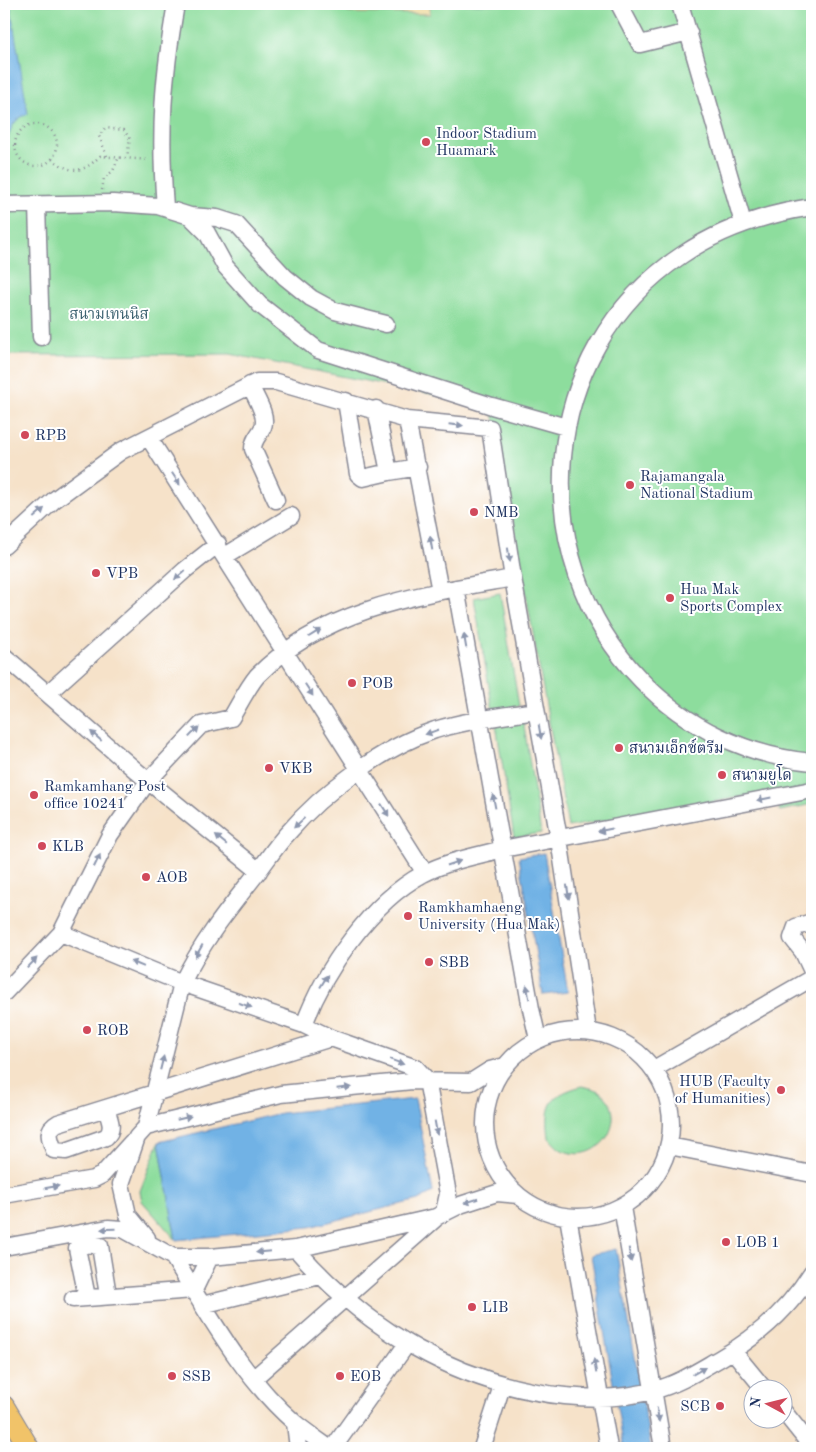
<svg xmlns="http://www.w3.org/2000/svg" width="816" height="1452" viewBox="0 0 816 1452" font-family="'Old Standard TT','Noto Serif Thai',serif">
  <style>
    .green { fill: #8ddd9d; stroke: #54867e }
    .sand { fill: #eeda9e; stroke: #84847e }
    .water { fill: #71b2e5; stroke: #4670a2 }
    .lines { fill: none; stroke-linecap: round; stroke-linejoin: round }
    .minor-casing { stroke: #888894; stroke-width: 19 }
    .major-casing { stroke: #888894; stroke-width: 22 }
    .path { stroke: #888894; stroke-width: 2.5; stroke-dasharray: 1 4; stroke-linecap: butt }
    .minor { stroke: #fff; stroke-width: 16 }
    .major { stroke: #f1c369; stroke-width: 20 }
    .oneway { fill: #8d97ae }
    .poi-dot { fill: #d1495b; stroke: #fff; stroke-width: 2 }
    .labels { text-anchor: middle; stroke-width: 4; stroke-linejoin: round; paint-order: stroke }
    .poi-label { font-size: 15px; fill: #1b2f5e; stroke: #fff; text-anchor: start }
    .park-label { font-size: 15px; fill: #3d6371; stroke: #fff }
  </style>
  <rect width="100%" height="100%" fill="#fff"/>
  <filter id="ink" filterUnits="userSpaceOnUse"><feTurbulence type="fractalNoise" baseFrequency=".02" numOctaves="2"/><feDisplacementMap in="SourceGraphic" scale="10" xChannelSelector="R" yChannelSelector="G"/><feConvolveMatrix kernelMatrix="1 2 1 2 8 2 1 2 1" color-interpolation-filters="sRGB"/></filter>
  <filter id="wash" filterUnits="userSpaceOnUse"><feTurbulence type="fractalNoise" baseFrequency=".0096" numOctaves="4" result="noise"/><feDisplacementMap in="SourceGraphic" scale="20" xChannelSelector="R" yChannelSelector="G"/><feGaussianBlur stdDeviation="1.12" result="paint"/><feColorMatrix in="noise" values="0 0 0 0 0 0 0 0 0 0 0 0 0 0 0 0 0 1.4 0 .05"/><feComposite in="paint" operator="in"/></filter>
  <g filter="url(#wash)">
    <rect width="100%" height="100%" fill="#f6e2c9"/>
    <path class="green" d="M 4,4 L 812,4 L 812,804 L 780,811 L 775,791 L 568,827 L 492,406 L 230,354 L 4,355 Z
      M 500,593 L 519,706 L 493,711 L 474,598 Z
      M 523,720 L 541,833 L 514,837 L 496,725 Z
      M 582,1086 C 588,1088 596,1088 600,1092 C 631,1115 602,1166 564,1151 C 558,1149 553,1142 549,1138 C 545,1105 549,1095 582,1086 Z
      M 159,1142 L 176,1240 L 142,1201 L 140,1191 Z"/>
    <path class="sand" d="M 349,4 L 430,4 L 430,14 L 348,13 Z"/>
    <path class="water" d="M 4,4 L 10,4 L 28,114 C 14,118 9,130 7,144 L 4,144 Z
      M 544,853 L 568,992 L 543,995 L 519,857 Z
      M 415,1099 L 433,1192 L 418,1200 L 309,1227 L 176,1240 L 159,1142 L 281,1113 Z
      M 616,1249 L 651,1448 L 624,1448 L 591,1255 Z"/>
  </g>
  <g filter="url(#ink)">
    <g class="lines">
      <defs>
        <path id="minor" d="M 619,4 L 640,44 L 689,32
          M 680,4 L 743,223
          M 4,205 L 113,203 L 158,206 L 190,216 L 207,233 L 225,266 L 260,305 L 318,350 L 492,406 L 566,427
          M 37,205 L 41,337
          M 165,207 C 159,132 163,78 176,4
          M 812,207 C 765,214 722,228 682,255 C 537,351 523,558 641,680 C 686,727 747,756 812,762
          M 190,216 L 217,218 L 236,224 L 285,277 L 311,298 L 335,311 L 386,324
          M 250,385 C 255,397 268,415 263,427 C 259,436 253,439 253,449 L 276,500
          M 346,401 L 358,474 L 363,478 L 389,472 L 376,409
          M 407,420 L 440,591
          M 149,438 L 425,873
          M 389,472 L 418,467
          M 4,546 L 54,500 L 121,451 L 257,382 L 276,382 L 407,420 L 490,428 L 513,578 L 559,839 L 588,1031
          M 225,556 L 291,516
          M 456,588 L 531,1009 L 538,1039
          M 4,656 L 148,781 L 259,871
          M 48,693 L 185,570 L 218,544
          M 812,922 L 796,927 L 792,938 L 803,952 L 812,971
          M 4,993 L 61,933
          M 304,1025 C 324,970 371,902 423,874 C 447,861 477,856 503,849 L 812,790
          M485 1124a93 93 0 1 1 186 0a93 93 0 1 1-186 0Z
          M 654,1069 L 812,978
          M 106,1109 C 109,1118 115,1129 106,1137 L 66,1151 L 54,1150 C 50,1139 45,1130 58,1123 L 331,1038
          M 146,1127 L 182,983 C 203,940 228,910 257,873 C 267,860 276,846 287,834 C 324,791 382,748 435,730 C 468,720 503,716 536,711
          M 669,1146 L 812,1174
          M 4,1195 L 94,1179 L 102,1175 L 132,1142
          M 622,1207 L 663,1448
          M 444,1212 L 448,1194 L 427,1080 L 416,1068 L 331,1038 L 304,1025 L 182,983 L 61,933 L 110,835 L 148,781 L 201,725 L 231,718 C 239,705 247,688 257,676 C 325,607 423,594 513,578
          M 568,1217 L 609,1448
          M 147,1238 L 128,1215 L 121,1184 L 137,1137 L 146,1127 L 281,1094 L 412,1081 L 471,1082 L 490,1070 L 505,1066
          M 4,1247 L 108,1228 L 123,1229 L 173,1257 L 210,1257 L 296,1249 L 436,1217 L 460,1205 L 497,1193 L 518,1195
          M 296,1249 C 366,1329 458,1385 565,1396 C 595,1399 625,1399 655,1390 C 678,1384 698,1371 719,1359 C 756,1338 789,1309 812,1272
          M 173,1257 C 209,1315 243,1378 295,1423 C 306,1432 318,1440 329,1448
          M 194,1290 L 210,1257
          M 87,1297 L 77,1248 L 88,1244 L 100,1246 L 108,1295
          M 73,1299 L 194,1290
          M 202,1305 L 320,1276
          M 733,1351 L 765,1390
          M 253,1379 L 435,1219
          M 784,1412 L 812,1447
          M 295,1423 L 298,1448
          M 333,1448 L 407,1344
          M 482,1448 L 502,1386"/>
        <path id="major" d="M 4,1406 L 29,1448"/>
      </defs>
      <use href="#minor" class="minor-casing"/>
      <use href="#major" class="major-casing"/>
      <path class="path" d="M15 145a21 21 0 1 1 42 0a21 21 0 1 1-42 0Z
        M 107,156 L 99,136 L 105,128 L 124,130 L 130,139 L 127,157
        M 52,159 C 72,174 82,174 100,156 L 149,160
        M 102,190 L 104,178 L 113,171 L 118,159"/>
      <use href="#minor" class="minor"/>
      <use href="#major" class="major"/>
    </g>
    <defs><path id="oneway-solid" d="M-6-.8H1V-3.2L6.5 0L1 3.2V.8H-6Z" transform="scale(1.25)"/></defs>
    <g class="oneway">
      <use href="#oneway-solid" transform="translate(456 425) rotate(6)"/>
      <use href="#oneway-solid" transform="translate(176 479) rotate(57)"/>
      <use href="#oneway-solid" transform="translate(39 513) rotate(-41)"/>
      <use href="#oneway-solid" transform="translate(431 543) rotate(-100)"/>
      <use href="#oneway-solid" transform="translate(509 555) rotate(81)"/>
      <use href="#oneway-solid" transform="translate(180 575) rotate(139)"/>
      <use href="#oneway-solid" transform="translate(315 633) rotate(-32)"/>
      <use href="#oneway-solid" transform="translate(465 641) rotate(-100)"/>
      <use href="#oneway-solid" transform="translate(309 690) rotate(57)"/>
      <use href="#oneway-solid" transform="translate(194 732) rotate(-46)"/>
      <use href="#oneway-solid" transform="translate(432 732) rotate(160)"/>
      <use href="#oneway-solid" transform="translate(540 732) rotate(80)"/>
      <use href="#oneway-solid" transform="translate(96 736) rotate(-139)"/>
      <use href="#oneway-solid" transform="translate(764 799) rotate(169)"/>
      <use href="#oneway-solid" transform="translate(494 801) rotate(-101)"/>
      <use href="#oneway-solid" transform="translate(385 810) rotate(58)"/>
      <use href="#oneway-solid" transform="translate(299 823) rotate(137)"/>
      <use href="#oneway-solid" transform="translate(605 830) rotate(169)"/>
      <use href="#oneway-solid" transform="translate(221 840) rotate(-141)"/>
      <use href="#oneway-solid" transform="translate(97 861) rotate(-64)"/>
      <use href="#oneway-solid" transform="translate(454 863) rotate(-19)"/>
      <use href="#oneway-solid" transform="translate(568 892) rotate(81)"/>
      <use href="#oneway-solid" transform="translate(199 951) rotate(119)"/>
      <use href="#oneway-solid" transform="translate(32 963) rotate(-46)"/>
      <use href="#oneway-solid" transform="translate(137 964) rotate(-158)"/>
      <use href="#oneway-solid" transform="translate(324 981) rotate(-59)"/>
      <use href="#oneway-solid" transform="translate(528 992) rotate(-100)"/>
      <use href="#oneway-solid" transform="translate(245 1005) rotate(19)"/>
      <use href="#oneway-solid" transform="translate(397 1062) rotate(20)"/>
      <use href="#oneway-solid" transform="translate(162 1063) rotate(-76)"/>
      <use href="#oneway-solid" transform="translate(344 1088) rotate(-6)"/>
      <use href="#oneway-solid" transform="translate(184 1118) rotate(-14)"/>
      <use href="#oneway-solid" transform="translate(436 1128) rotate(80)"/>
      <use href="#oneway-solid" transform="translate(52 1187) rotate(-9)"/>
      <use href="#oneway-solid" transform="translate(471 1201) rotate(162)"/>
      <use href="#oneway-solid" transform="translate(108 1229) rotate(179)"/>
      <use href="#oneway-solid" transform="translate(263 1252) rotate(175)"/>
      <use href="#oneway-solid" transform="translate(630 1255) rotate(80)"/>
      <use href="#oneway-solid" transform="translate(595 1366) rotate(-100)"/>
      <use href="#oneway-solid" transform="translate(699 1371) rotate(-30)"/>
      <use href="#oneway-solid" transform="translate(658 1415) rotate(81)"/>
    </g>
  </g>
  <g class="poi-dot">
    <circle cx="426" cy="142" r="5"/>
    <circle cx="25" cy="435" r="5"/>
    <circle cx="630" cy="485" r="5"/>
    <circle cx="474" cy="512" r="5"/>
    <circle cx="96" cy="573" r="5"/>
    <circle cx="670" cy="598" r="5"/>
    <circle cx="352" cy="683" r="5"/>
    <circle cx="619" cy="748" r="5"/>
    <circle cx="269" cy="768" r="5"/>
    <circle cx="722" cy="775" r="5"/>
    <circle cx="34" cy="795" r="5"/>
    <circle cx="42" cy="846" r="5"/>
    <circle cx="146" cy="877" r="5"/>
    <circle cx="408" cy="916" r="5"/>
    <circle cx="429" cy="962" r="5"/>
    <circle cx="87" cy="1030" r="5"/>
    <circle cx="781" cy="1090" r="5"/>
    <circle cx="726" cy="1242" r="5"/>
    <circle cx="472" cy="1307" r="5"/>
    <circle cx="172" cy="1376" r="5"/>
    <circle cx="340" cy="1376" r="5"/>
    <circle cx="720" cy="1406" r="5"/>
  </g>
  <g class="labels">
    <g class="poi-label">
      <text x="436" y="138">Indoor Stadium<tspan x="436" dy="17">Huamark</tspan></text>
      <text x="35" y="440">RPB</text>
      <text x="640" y="481">Rajamangala<tspan x="640" dy="17">National Stadium</tspan></text>
      <text x="484" y="517">NMB</text>
      <text x="106" y="578">VPB</text>
      <text x="680" y="594">Hua Mak<tspan x="680" dy="17">Sports Complex</tspan></text>
      <text x="362" y="688">POB</text>
      <text x="629" y="753">สนามเอ็กซ์ตรีม</text>
      <text x="279" y="773">VKB</text>
      <text x="732" y="780">สนามยูโด</text>
      <text x="44" y="791">Ramkamhang Post<tspan x="44" dy="17">office 10241</tspan></text>
      <text x="52" y="851">KLB</text>
      <text x="156" y="882">AOB</text>
      <text x="418" y="912">Ramkhamhaeng<tspan x="418" dy="17">University (Hua Mak)</tspan></text>
      <text x="439" y="967">SBB</text>
      <text x="97" y="1035">ROB</text>
      <text x="771" y="1086" text-anchor="end">HUB (Faculty<tspan x="771" dy="17">of Humanities)</tspan></text>
      <text x="736" y="1247">LOB 1</text>
      <text x="482" y="1312">LIB</text>
      <text x="182" y="1381">SSB</text>
      <text x="350" y="1381">EOB</text>
      <text x="710" y="1411" text-anchor="end">SCB</text>
    </g>
    <g class="park-label">
      <text x="109" y="319">สนามเทนนิส</text>
    </g>
  </g>
  <rect width="816" height="1452" fill="none" stroke="#fff" stroke-width="20"/>
  <g transform="translate(768 1404) rotate(277)"><circle r="24" fill="#ffffff" stroke="#a4acbf"/>
  <path d="M0-4L9 19L0 12L-9 19Z" fill="#d1495b"/>
  <text y="-8" font-size="14" font-weight="bold" text-anchor="middle" fill="#1b2f5e">N</text>
  </g>
</svg>
